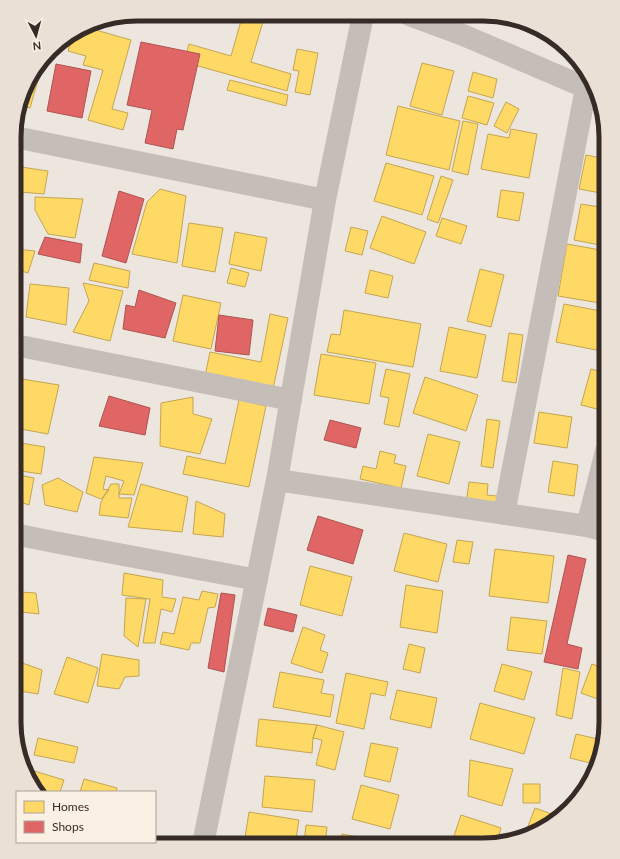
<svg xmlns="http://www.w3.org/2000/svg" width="620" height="859" viewBox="0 0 620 859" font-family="Lato,sans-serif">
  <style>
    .homes { fill: #ffd966; stroke: #c3a553 }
    .shops { fill: #e06666; stroke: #ad5453 }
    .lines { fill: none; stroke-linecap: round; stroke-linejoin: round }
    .minor { stroke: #c5bdb7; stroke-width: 22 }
    .rim { fill: none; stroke: #362b26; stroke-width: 5 }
  </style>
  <rect width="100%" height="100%" fill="#ede6de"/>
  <path class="homes" d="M 243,14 L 261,14 L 265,15 L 251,62 L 291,74 L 287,91 L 184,62 L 189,44 L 231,56 Z
    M 85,27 L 131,40 L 112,109 L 128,113 L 123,130 L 88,120 L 103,70 L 83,65 L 86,56 L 68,51 L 73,35 Z
    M 544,34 L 558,39 L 559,41 L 543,36 Z
    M 62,41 L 57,55 L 49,53 L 56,44 Z
    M 297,49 L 318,53 L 310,95 L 295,92 L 299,71 L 293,70 Z
    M 44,59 L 30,108 L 20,105 L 30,76 Z
    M 577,62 L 587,74 L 574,69 Z
    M 422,63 L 454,71 L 442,115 L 410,106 Z
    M 473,72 L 497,79 L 493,98 L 468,91 Z
    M 230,80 L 288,95 L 286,106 L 227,90 Z
    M 468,96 L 494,103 L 487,125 L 462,118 Z
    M 506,102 L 519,109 L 507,133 L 494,126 Z
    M 398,106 L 460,121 L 449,170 L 386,155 Z
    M 463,121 L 478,124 L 468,175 L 452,171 Z
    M 511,129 L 537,134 L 529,178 L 481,169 L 488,134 L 509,138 Z
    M 586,155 L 606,159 L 606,194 L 579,189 Z
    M 386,163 L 434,176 L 422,215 L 374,201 Z
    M 21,167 L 48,171 L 44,194 L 20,192 Z
    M 441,176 L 453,180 L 438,223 L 427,219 Z
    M 160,189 L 186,196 L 177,263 L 132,254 L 147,202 Z
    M 501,190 L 524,193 L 519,221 L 497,217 Z
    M 35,197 L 83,199 L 75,238 L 48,234 L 35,210 Z
    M 581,204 L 606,208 L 600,245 L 574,240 Z
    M 382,216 L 426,232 L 414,264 L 370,248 Z
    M 442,218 L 467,226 L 461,244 L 436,236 Z
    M 189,223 L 223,228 L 215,272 L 182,266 Z
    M 351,227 L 368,231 L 362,255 L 345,251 Z
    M 235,232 L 267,238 L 261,271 L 229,264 Z
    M 567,244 L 606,251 L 606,304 L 558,296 Z
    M 15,249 L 35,251 L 28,273 L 15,269 Z
    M 94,263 L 130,271 L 128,288 L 89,280 Z
    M 231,268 L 249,273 L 245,287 L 227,283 Z
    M 480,269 L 504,275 L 491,327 L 467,321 Z
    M 370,270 L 393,276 L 388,298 L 365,293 Z
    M 83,283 L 123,291 L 110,341 L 73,332 L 89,301 Z
    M 30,284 L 69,288 L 66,325 L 26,317 Z
    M 183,295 L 221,303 L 211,349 L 173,341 Z
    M 564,304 L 606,312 L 606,352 L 556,342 Z
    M 344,310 L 421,324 L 413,367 L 327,352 L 331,334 L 340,335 Z
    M 270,314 L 288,318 L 273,389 L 205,376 L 210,352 L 261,362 Z
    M 449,327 L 486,335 L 477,378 L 440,371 Z
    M 509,333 L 523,335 L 516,383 L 502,381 Z
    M 321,354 L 376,363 L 369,404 L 314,395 Z
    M 386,369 L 410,374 L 399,427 L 384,424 L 389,398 L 380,396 Z
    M 591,369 L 606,373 L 605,411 L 581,405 Z
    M 425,377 L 478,395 L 466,431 L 413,413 Z
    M 22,379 L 59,385 L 48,434 L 15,428 L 15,410 Z
    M 193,397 L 193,414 L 212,419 L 200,454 L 160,446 L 161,403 Z
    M 239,400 L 266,406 L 249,487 L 183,474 L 187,456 L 225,464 Z
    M 539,412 L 572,417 L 567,448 L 534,443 Z
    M 487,419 L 500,421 L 493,468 L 481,466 Z
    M 428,434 L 460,442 L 449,484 L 417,476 Z
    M 15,442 L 45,447 L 41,474 L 14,470 Z
    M 380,451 L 396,455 L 394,463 L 406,466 L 401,488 L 360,479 L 363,466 L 376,469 Z
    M 94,457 L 143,463 L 134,495 L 119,494 L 124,481 L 106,476 L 103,489 L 109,490 L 101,499 L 86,493 Z
    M 553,461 L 578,465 L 574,496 L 548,492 Z
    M 14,474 L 34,478 L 29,505 L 14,500 Z
    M 58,478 L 83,492 L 77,512 L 45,505 L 42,485 Z
    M 469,482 L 488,484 L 487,495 L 497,496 L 496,507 L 466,504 Z
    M 111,484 L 119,484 L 119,498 L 132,498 L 128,518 L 99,515 L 101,502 Z
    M 141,484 L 188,497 L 182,532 L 128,527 Z
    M 196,501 L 225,514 L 223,537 L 193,534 Z
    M 404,533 L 447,544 L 438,582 L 394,571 Z
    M 457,540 L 473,542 L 469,564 L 453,562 Z
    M 495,549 L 554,556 L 548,603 L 489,596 Z
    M 310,566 L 352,577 L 342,616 L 300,605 Z
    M 124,573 L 163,580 L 162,597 L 176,599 L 172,612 L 161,609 L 155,643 L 143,643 L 150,599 L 122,595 Z
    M 406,585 L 443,591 L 437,633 L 400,627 Z
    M 202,591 L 218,594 L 215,607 L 208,608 L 200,643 L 191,643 L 189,650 L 160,644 L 163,632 L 174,634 L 183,597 L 199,600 Z
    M 20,592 L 36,593 L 39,614 L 21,612 Z
    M 126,598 L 146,599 L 138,647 L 124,636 Z
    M 511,617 L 547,621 L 542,654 L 507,650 Z
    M 303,627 L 325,635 L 320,650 L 328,653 L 322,673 L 291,663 Z
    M 409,644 L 425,648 L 420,673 L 403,669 Z
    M 102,654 L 139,660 L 139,676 L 125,677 L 119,689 L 97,686 Z
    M 67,657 L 98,668 L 88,703 L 54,694 Z
    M 14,660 L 42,670 L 38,694 L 14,690 Z
    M 502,664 L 532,672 L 524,700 L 494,691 Z
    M 592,664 L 606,669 L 606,702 L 581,693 Z
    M 563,668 L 580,672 L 572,719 L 556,715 Z
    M 280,672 L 324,680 L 321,693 L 334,695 L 330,717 L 273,707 Z
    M 346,673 L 388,682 L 385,696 L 371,693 L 364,729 L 336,723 Z
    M 397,690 L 437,698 L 431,728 L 390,719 Z
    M 480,703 L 535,718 L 524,754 L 470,739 Z
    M 259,719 L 317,725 L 313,738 L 312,753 L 256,746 Z
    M 317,725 L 344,732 L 335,770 L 316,765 L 322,740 L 313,738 Z
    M 576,734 L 602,740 L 594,764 L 570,758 Z
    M 38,738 L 78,747 L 74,763 L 34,755 Z
    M 371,743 L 398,748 L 390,782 L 364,776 Z
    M 470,760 L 513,769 L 502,806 L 468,796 Z
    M 31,770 L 64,780 L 60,792 L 40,792 L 29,779 Z
    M 265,776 L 315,780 L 312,812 L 262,807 Z
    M 84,779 L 117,788 L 116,792 L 80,792 Z
    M 523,784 L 540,784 L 540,803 L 523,803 Z
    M 361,785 L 399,795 L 390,829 L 352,819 Z
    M 535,808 L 557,816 L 537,832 L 524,836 Z
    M 249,812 L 299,820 L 295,844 L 244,844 Z
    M 461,815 L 501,828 L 497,842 L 484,845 L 451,845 Z
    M 306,825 L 327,827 L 325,845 L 304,844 Z
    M 342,834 L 384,842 L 383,845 L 340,845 Z"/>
  <path class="shops" d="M 141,42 L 200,54 L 183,130 L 177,129 L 173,149 L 145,143 L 152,110 L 127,105 Z
    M 56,64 L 91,71 L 82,118 L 47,111 Z
    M 119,191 L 144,199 L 126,263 L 102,256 Z
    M 45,237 L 82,244 L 80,263 L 38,254 Z
    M 139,290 L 176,303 L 165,338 L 123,329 L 126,305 L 135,307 Z
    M 219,315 L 253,320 L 249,355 L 215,351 Z
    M 109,396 L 150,408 L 145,435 L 99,426 Z
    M 330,420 L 361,428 L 356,448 L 324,440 Z
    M 318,516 L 363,530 L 353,564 L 307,550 Z
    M 568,555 L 586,559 L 567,644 L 582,648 L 578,669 L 544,662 Z
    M 604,585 L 606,585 L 606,615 L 598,613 Z
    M 221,593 L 235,595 L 224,672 L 208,668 Z
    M 268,608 L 297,615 L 293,632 L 264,625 Z"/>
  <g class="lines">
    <path class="minor" d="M 409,15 L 463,35 L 596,92
      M 15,137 L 325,200
      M 15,345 L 291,400
      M 277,480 L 587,526 L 606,531
      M 504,514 L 586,88
      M 587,526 L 606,451
      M 14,534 L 54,542 L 257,580
      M 203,844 L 277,480 L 325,200 L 363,15"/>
  </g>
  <path d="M0 0H620V859H0ZM137 21H483A116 116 0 0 1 599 137V722A116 116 0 0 1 483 838H137A116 116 0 0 1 21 722V137A116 116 0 0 1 137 21Z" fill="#eae0d5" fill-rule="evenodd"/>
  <path class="rim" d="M137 21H483A116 116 0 0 1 599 137V722A116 116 0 0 1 483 838H137A116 116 0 0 1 21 722V137A116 116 0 0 1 137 21Z"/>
  <rect x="16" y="791" width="140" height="52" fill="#faf0e4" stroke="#aca198"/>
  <rect x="24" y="801" width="20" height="12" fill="#ffd966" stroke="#aca198"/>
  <text x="52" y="811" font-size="12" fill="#362b26">Homes</text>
  <rect x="24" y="821" width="20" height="12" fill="#e06666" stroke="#aca198"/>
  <text x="52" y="831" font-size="12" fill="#362b26">Shops</text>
  <g transform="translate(36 36) rotate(174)" stroke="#faf0e4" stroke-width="3" paint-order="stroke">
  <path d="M0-3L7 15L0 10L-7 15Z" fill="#362b26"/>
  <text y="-6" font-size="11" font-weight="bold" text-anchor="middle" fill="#362b26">N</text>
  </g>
</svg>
